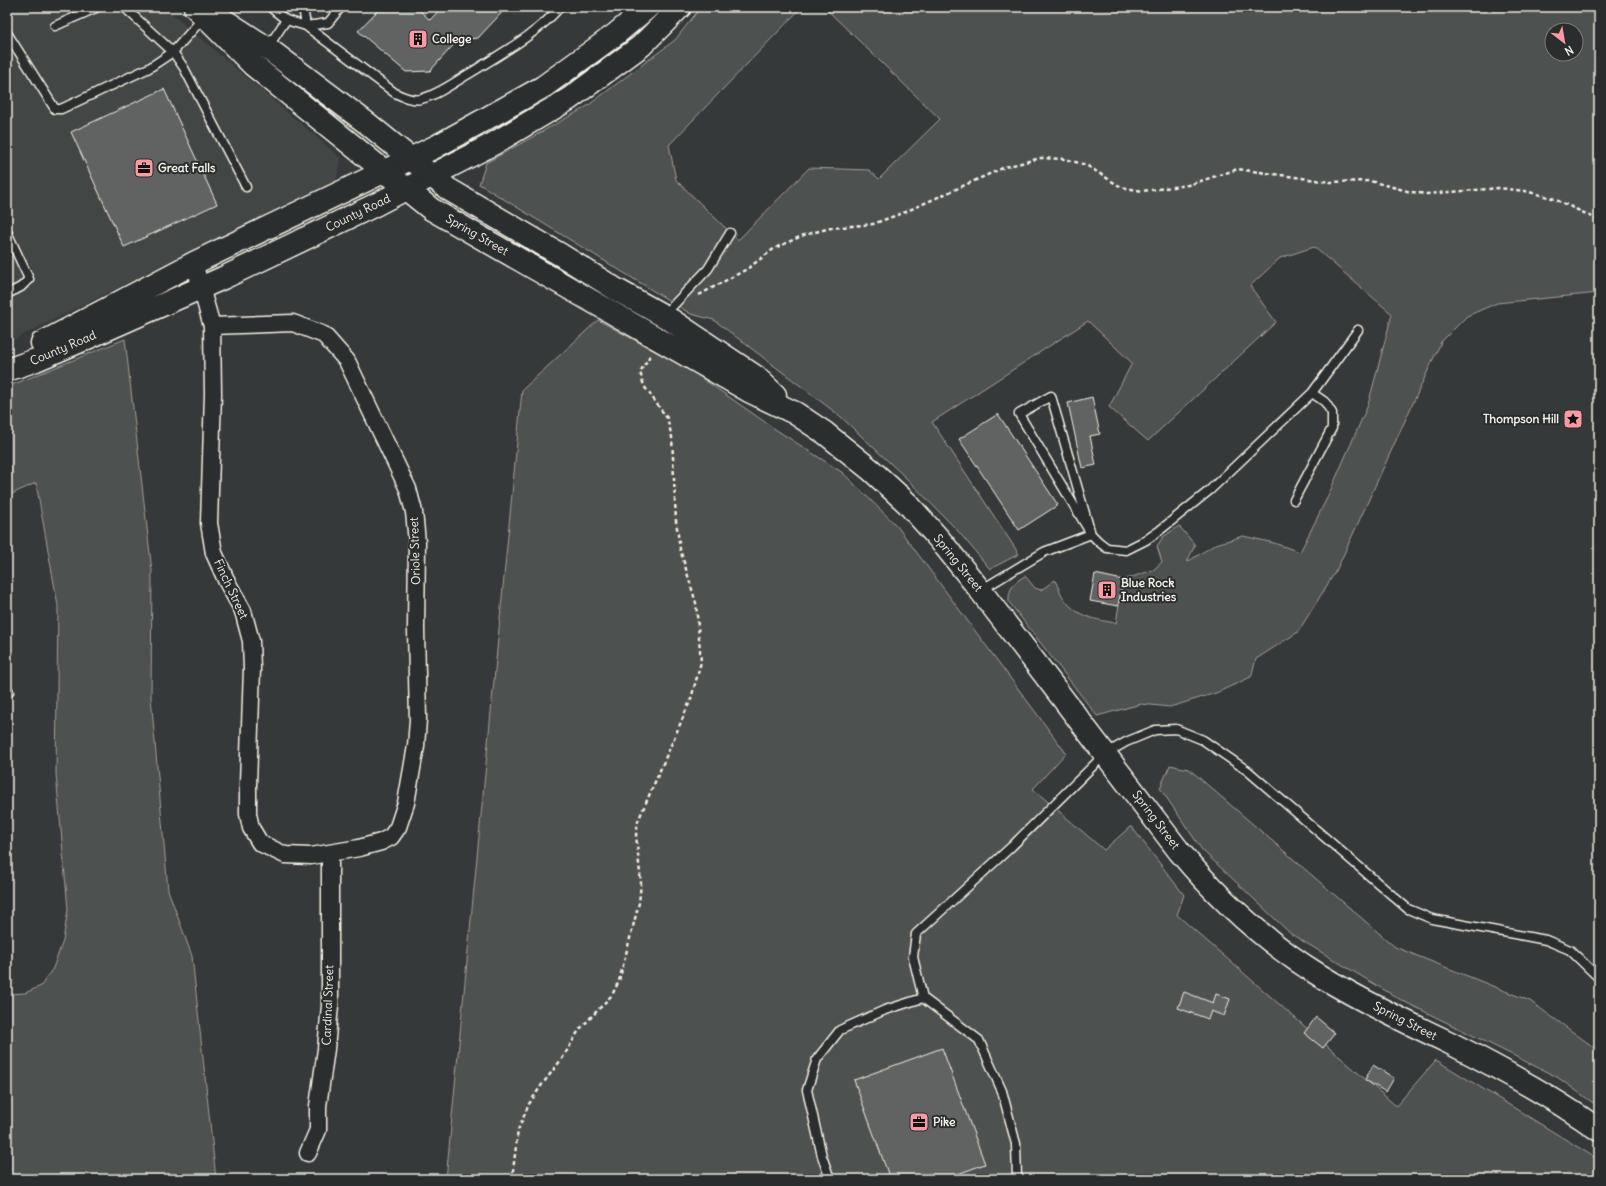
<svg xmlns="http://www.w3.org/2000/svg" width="1606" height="1186" viewBox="0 0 1606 1186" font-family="Delius,sans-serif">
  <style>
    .built { fill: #434645 }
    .green { fill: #4e514f; stroke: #a1a19c; fill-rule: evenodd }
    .building { fill: #616362; stroke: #f4f1e8 }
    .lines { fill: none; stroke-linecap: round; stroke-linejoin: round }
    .service-casing { stroke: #f4f1e8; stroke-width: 11 }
    .minor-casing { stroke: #f4f1e8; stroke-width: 19 }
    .secondary-casing { stroke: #f4f1e8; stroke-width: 25 }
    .primary-casing { stroke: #f4f1e8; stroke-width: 25 }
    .path { stroke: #f4f1e8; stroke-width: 2.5; stroke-dasharray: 4 3; stroke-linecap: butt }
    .service { stroke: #2a2d2e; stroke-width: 8 }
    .minor { stroke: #2a2d2e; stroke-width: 16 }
    .secondary { stroke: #2a2d2e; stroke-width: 22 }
    .primary { stroke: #2a2d2e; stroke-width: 22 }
    .labels { text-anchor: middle; stroke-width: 4; stroke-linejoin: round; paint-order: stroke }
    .poi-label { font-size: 12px; font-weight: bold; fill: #f4f1e8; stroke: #2a2d2e; text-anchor: start }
    .street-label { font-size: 12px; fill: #f4f1e8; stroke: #2a2d2e }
  </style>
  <rect width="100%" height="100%" fill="#363939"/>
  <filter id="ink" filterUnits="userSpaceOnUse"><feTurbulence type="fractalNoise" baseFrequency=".025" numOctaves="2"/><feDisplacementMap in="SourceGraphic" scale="8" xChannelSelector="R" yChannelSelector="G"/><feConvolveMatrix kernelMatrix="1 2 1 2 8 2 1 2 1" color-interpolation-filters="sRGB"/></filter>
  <g filter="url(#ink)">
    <path class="built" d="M 7,7 L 164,7 L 341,158 L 336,182 L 193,250 L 7,343 Z"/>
    <path class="green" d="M 701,7 L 802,7 L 669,145 L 676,180 L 738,240 L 809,168 L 869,170 L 879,179 L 940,119 L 824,7 L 1599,7 L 1599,293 L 1497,303 L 1467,316 L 1441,342 L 1337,569 L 1298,632 L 1256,659 L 1251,677 L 1216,693 L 1170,707 L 1141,704 L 1097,716 L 1009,602 C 1008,589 1014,582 1025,576 L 1035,588 L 1041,590 L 1055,580 C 1058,587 1061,595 1065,600 C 1077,617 1097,620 1116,623 L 1123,580 L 1153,570 L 1162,562 L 1157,546 L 1163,537 L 1179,526 L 1195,545 L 1187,562 L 1216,544 L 1243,536 L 1274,543 L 1300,552 L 1328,496 L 1368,405 L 1392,314 L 1314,247 L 1280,258 L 1250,286 L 1276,322 L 1148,441 L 1109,407 L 1132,363 L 1088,321 L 932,422 L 1019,554 L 990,569 L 957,530 L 906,478 L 840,416 L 714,320 L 691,314 L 479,184 L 486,163 L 586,107 L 675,40 ZM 1552,30 L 1576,30 L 1576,54 L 1552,54 Z
      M 598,320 L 693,372 L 775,429 L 843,473 L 897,526 L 1066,753 L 1033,789 L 1104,850 L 1131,826 L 1184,895 L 1177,915 L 1396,1106 L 1436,1060 L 1599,1160 L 1599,1179 L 446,1179 L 522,390 Z
      M 125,339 L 152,571 L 151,697 L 168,890 L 192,956 L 216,1179 L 7,1179 L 7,994 L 25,993 L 41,986 L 53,968 L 63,941 L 68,909 L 56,774 L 58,606 L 36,483 L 7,496 L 7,387 Z
      M 1170,765 L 1189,769 L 1395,947 L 1530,1001 L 1599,1051 L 1599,1107 L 1557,1077 L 1401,1000 L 1291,934 L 1202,850 L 1160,788 Z"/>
    <path class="building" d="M 381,7 L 416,7 L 430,20 L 442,7 L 507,7 L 478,38 L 458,40 L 430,71 L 406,72 L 358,31 Z
      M 164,89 L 217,204 L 124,247 L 71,132 Z
      M 1092,397 L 1100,434 L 1090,436 L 1096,465 L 1082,468 L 1068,403 Z
      M 998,414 L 1058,505 L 1019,530 L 959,439 Z
      M 1095,574 L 1123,580 L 1118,606 L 1090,601 Z
      M 1184,992 L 1213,1003 L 1216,994 L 1230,999 L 1224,1016 L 1211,1011 L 1208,1019 L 1178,1008 Z
      M 1316,1017 L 1335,1033 L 1323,1048 L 1304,1033 Z
      M 942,1048 L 985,1164 L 944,1179 L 890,1179 L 854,1080 Z
      M 1373,1065 L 1394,1078 L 1386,1092 L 1365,1080 Z"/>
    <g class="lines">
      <defs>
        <path id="service" d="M 124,7 L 173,52 L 204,17
          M 303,7 L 306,26
          M 286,20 L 306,26 L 395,93 C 403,97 412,101 421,99 C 440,94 456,81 472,72 C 503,52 536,35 560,7
          M 55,26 L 98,7
          M 306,26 L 328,23 L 341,7
          M 7,33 L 55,109 L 61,109 L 149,68 L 173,52 L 184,68 L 246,187
          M 268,47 L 286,20 L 270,7
          M 7,232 L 29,279 L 21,287 L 7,294
          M 665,314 L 708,269 L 730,233
          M 1294,500 L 1332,428 L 1332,413 L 1325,402 L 1312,393
          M 981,590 L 1044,552 L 1091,534 L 1051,396 L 1019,414 L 1091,534 L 1099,542 L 1107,548 L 1126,550 L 1146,540 L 1159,531 L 1210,490 L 1312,393 L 1358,330
          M 7,687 L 9,692 L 7,693
          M 830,1179 L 822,1156 L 807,1090 L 817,1059 L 840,1030 L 885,1010 L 923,998
          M 1017,1179 L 1016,1144 L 1002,1091 L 979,1040 L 923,998 L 913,957 L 916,934 L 1011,847 L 1105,754 L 1126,742 L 1155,730 L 1176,729 L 1203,740 L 1248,771 L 1408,909 L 1432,919 L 1546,940 L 1570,950 L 1599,978"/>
        <path id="minor" d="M 194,263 L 212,326 L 213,394 L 209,523 L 214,553 L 227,582 L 243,611 L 251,641 L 252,669 L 248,784 L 248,814 L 251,828 L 260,843 L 285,855 L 311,856 L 359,848 L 381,842 L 391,837 L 398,827 L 406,803 L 416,746 L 418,720 L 416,629 L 417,542 L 414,512 L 408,489 L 347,361 L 324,335 L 293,323 L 212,326
          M 308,1153 L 318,1130 L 318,1106 L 326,1049 L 330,1005 L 330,854"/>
        <path id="secondary" d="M 42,343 L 194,263 L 437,146 L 543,87 L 616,34 L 648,7
          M 7,370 L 36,360 L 76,343 L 223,278 L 377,204 L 493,144 L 569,99 L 641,46 L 680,7"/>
        <path id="primary" d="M 195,7 L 253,65 L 431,209 L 749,391 L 795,413 L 825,433 L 871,470 L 907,503 L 940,540 L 980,590 L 1179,851 C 1218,898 1267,943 1319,975 C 1360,1000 1404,1021 1448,1042 C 1500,1068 1551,1096 1599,1130
          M 216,15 L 267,48 L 368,124 L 448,189 L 561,255 L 617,290 L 671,320 L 756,377 L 775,395"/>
      </defs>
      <use href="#service" class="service-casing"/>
      <use href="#minor" class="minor-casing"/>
      <use href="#secondary" class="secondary-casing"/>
      <use href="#primary" class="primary-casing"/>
      <path class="path" d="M 699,295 L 747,269 L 775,248 L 804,235 L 831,228 L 873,224 L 905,212 L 1005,167 L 1041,158 L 1065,159 L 1086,165 L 1121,187 L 1143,191 L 1188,185 L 1238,169 L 1330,182 L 1370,181 L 1411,192 L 1427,194 L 1499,188 L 1525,191 L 1552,198 L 1599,220
        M 512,1179 L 518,1130 L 529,1104 L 541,1086 L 564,1056 L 579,1030 L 612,995 L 619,981 L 639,903 L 641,883 L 636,835 L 638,821 L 691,699 L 701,662 L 696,603 L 680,549 L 676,521 L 672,437 L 667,418 L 644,386 L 640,372 L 651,354"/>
      <use href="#service" class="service"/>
      <use href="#minor" class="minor"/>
      <use href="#secondary" class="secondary"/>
      <use href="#primary" class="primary"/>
    </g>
  </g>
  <defs>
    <symbol id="building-square" viewBox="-11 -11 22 22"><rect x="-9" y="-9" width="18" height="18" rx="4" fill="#ff9aa2" stroke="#2a2d2e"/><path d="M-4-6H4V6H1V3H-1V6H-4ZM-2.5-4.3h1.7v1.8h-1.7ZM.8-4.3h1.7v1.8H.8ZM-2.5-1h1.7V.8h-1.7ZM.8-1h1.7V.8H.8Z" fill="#111"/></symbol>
    <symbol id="office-square" viewBox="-11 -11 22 22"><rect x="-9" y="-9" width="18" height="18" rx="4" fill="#ff9aa2" stroke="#2a2d2e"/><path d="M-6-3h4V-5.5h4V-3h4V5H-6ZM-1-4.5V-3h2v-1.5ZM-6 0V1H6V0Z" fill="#111"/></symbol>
    <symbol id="sight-square" viewBox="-11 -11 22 22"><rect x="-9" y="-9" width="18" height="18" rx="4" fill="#ff9aa2" stroke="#2a2d2e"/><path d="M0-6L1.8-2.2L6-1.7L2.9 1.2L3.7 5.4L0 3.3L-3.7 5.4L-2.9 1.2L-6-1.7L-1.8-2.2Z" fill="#111"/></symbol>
  </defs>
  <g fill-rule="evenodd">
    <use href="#building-square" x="407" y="28" width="22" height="22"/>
    <use href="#office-square" x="133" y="157" width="22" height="22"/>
    <use href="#sight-square" x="1562" y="408" width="22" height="22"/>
    <use href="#building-square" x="1096" y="579" width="22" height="22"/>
    <use href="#office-square" x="908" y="1111" width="22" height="22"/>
  </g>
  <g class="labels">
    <g class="poi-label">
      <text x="432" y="43">College</text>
      <text x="158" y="172">Great Falls</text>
      <text x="1559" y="423" text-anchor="end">Thompson Hill</text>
      <text x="1121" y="587">Blue Rock<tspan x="1121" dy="14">Industries</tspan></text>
      <text x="933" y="1126">Pike</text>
    </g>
    <g class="street-label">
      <text transform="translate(358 213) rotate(-26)" y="4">County Road</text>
      <text transform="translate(477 235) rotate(30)" y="4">Spring Street</text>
      <text transform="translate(63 348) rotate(-23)" y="4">County Road</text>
      <text transform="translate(415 551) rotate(-92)" y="4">Oriole Street</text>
      <text transform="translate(958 563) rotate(51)" y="4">Spring Street</text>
      <text transform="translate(231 589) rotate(65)" y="4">Finch Street</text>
      <text transform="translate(1156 820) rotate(53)" y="4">Spring Street</text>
      <text transform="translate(328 1005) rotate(-88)" y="4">Cardinal Street</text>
      <text transform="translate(1405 1021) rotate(27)" y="4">Spring Street</text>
    </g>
  </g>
  <rect width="1606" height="1186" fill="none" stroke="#2a2d2e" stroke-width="24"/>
  <rect x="12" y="12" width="1582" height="1162" fill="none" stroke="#f4f1e8" stroke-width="1.5" filter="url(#ink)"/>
  <g transform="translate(1564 42) rotate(149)"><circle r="19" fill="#2a2d2e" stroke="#7b7b78"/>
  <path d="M0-3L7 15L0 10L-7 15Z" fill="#ff9aa2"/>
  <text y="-6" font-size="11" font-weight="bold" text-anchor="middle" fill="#f4f1e8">N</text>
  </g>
</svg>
